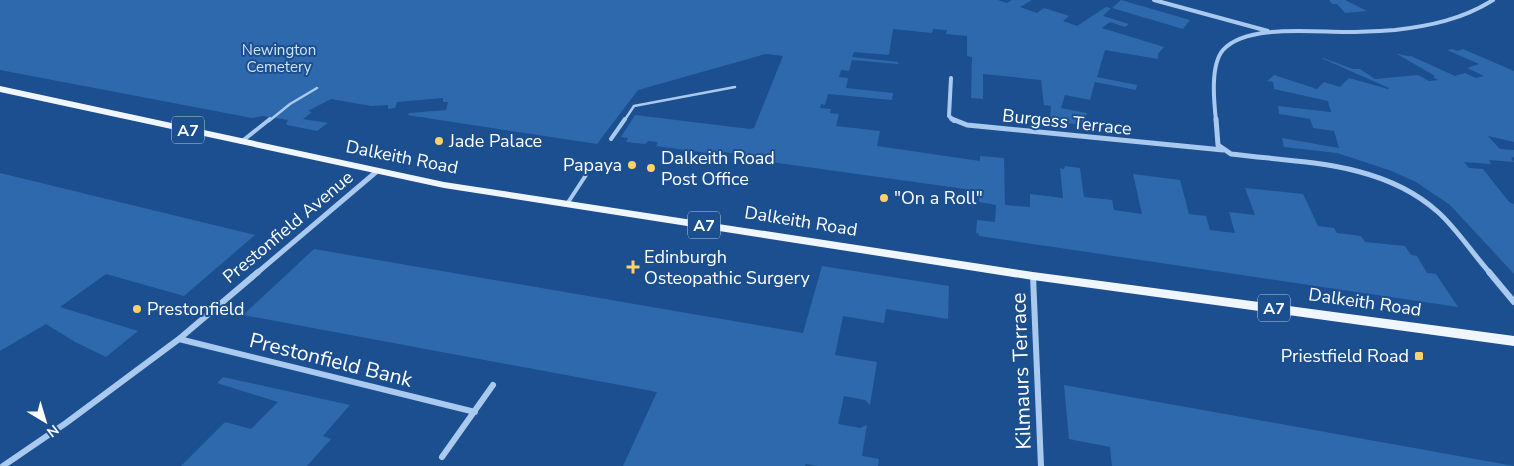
<svg xmlns="http://www.w3.org/2000/svg" width="1514" height="466" viewBox="0 0 1514 466" font-family="'Nunito Sans',sans-serif">
  <style>
    .green { fill: #2e69ad }
    .lines { fill: none; stroke-linecap: round; stroke-linejoin: round }
    .service-far1 { stroke: #a9c9ee; stroke-width: 2.5 }
    .service { stroke: #a9c9ee; stroke-width: 4 }
    .minor-far2 { stroke: #a9c9ee; stroke-width: 4 }
    .minor-far1 { stroke: #a9c9ee; stroke-width: 5 }
    .minor { stroke: #a9c9ee; stroke-width: 6 }
    .primary { fill: #f0f6ff; fill-rule: evenodd }
    .poi-dot { fill: #ffd166; stroke: #1b4f8f; stroke-width: 2 }
    .labels { text-anchor: middle; stroke-width: 4; stroke-linejoin: round; paint-order: stroke }
    .far-park-label { font-size: 15px; fill: #cfe3fa; stroke: #1b4f8f }
    .shield { fill: #1b4f8f; stroke: #bbcadd; stroke-width: 1 }
    .shield-label { font-size: 16px; font-weight: bold; fill: #fff }
    .street-label { font-size: 18px; fill: #fff; stroke: #1b4f8f }
    .poi-label { font-size: 18px; fill: #fff; stroke: #1b4f8f; text-anchor: start }
    .near-street-label { font-size: 21px; fill: #fff; stroke: #1b4f8f }
  </style>
  <rect width="100%" height="100%" fill="#1b4f8f"/>
  <path class="green" d="M 0,0 L 998,0 L 1007,3 L 1012,0 L 1032,0 L 1020,7 L 1037,13 L 1044,8 L 1069,16 L 1063,21 L 1077,26 L 1106,7 L 1111,8 L 1103,16 L 1129,24 L 1125,27 L 1110,22 L 1102,28 L 1164,47 L 1158,54 L 1158,59 L 1105,50 L 1097,77 L 1137,85 L 1136,90 L 1095,82 L 1090,100 L 1065,95 L 1061,108 L 1087,113 L 1083,125 L 1050,121 L 1051,106 L 1044,105 L 1041,80 L 983,74 L 983,99 L 971,98 L 972,57 L 967,56 L 967,36 L 946,34 L 947,30 L 933,29 L 932,33 L 893,29 L 889,55 L 854,52 L 852,57 L 898,62 L 898,64 L 852,60 L 849,71 L 841,70 L 839,77 L 848,78 L 846,88 L 893,93 L 892,100 L 828,94 L 825,105 L 821,104 L 820,108 L 831,109 L 830,113 L 839,114 L 836,126 L 880,131 L 877,146 L 980,161 L 980,156 L 1004,158 L 1005,205 L 1030,207 L 1030,194 L 1063,198 L 1060,168 L 1064,169 L 1065,166 L 1080,168 L 1084,197 L 1112,200 L 1114,210 L 1142,214 L 1133,174 L 1180,180 L 1189,214 L 1206,216 L 1210,230 L 1235,233 L 1229,212 L 1255,215 L 1245,188 L 1303,194 L 1318,226 L 1334,228 L 1337,233 L 1361,236 L 1365,242 L 1405,246 L 1411,255 L 1417,256 L 1427,273 L 1436,274 L 1458,307 L 979,236 L 979,234 L 976,233 L 977,220 L 995,222 L 996,205 L 979,202 L 979,191 L 743,158 L 743,155 L 724,152 L 722,155 L 656,146 L 658,142 L 648,141 L 645,144 L 626,142 L 628,138 L 621,137 L 635,115 L 750,129 L 754,128 L 783,56 L 766,54 L 638,90 L 597,144 L 407,115 L 410,113 L 446,110 L 448,102 L 443,102 L 443,98 L 397,102 L 395,108 L 388,109 L 388,105 L 371,106 L 331,99 L 308,111 L 312,112 L 303,119 L 328,123 L 317,131 L 287,125 L 286,124 L 288,120 L 263,116 L 252,118 L 0,70 Z
    M 1121,0 L 1190,20 L 1183,29 L 1112,8 Z
    M 1329,0 L 1345,0 L 1367,11 L 1345,13 L 1337,4 L 1332,4 Z
    M 1453,49 L 1457,51 L 1463,49 L 1514,71 L 1514,142 L 1488,136 L 1500,149 L 1514,150 L 1514,157 L 1511,158 L 1514,162 L 1489,160 L 1491,164 L 1464,162 L 1469,168 L 1483,169 L 1509,202 L 1514,204 L 1514,274 L 1450,205 L 1416,182 L 1389,170 L 1337,153 L 1284,147 L 1282,138 L 1339,148 L 1334,131 L 1313,128 L 1310,119 L 1279,114 L 1278,106 L 1331,112 L 1328,101 L 1274,89 L 1273,82 L 1267,81 L 1274,75 L 1317,89 L 1324,82 L 1340,87 L 1349,78 L 1388,89 L 1389,88 L 1321,58 L 1323,58 L 1353,69 L 1360,69 L 1375,79 L 1418,75 L 1429,81 L 1438,80 L 1433,77 L 1435,76 L 1397,54 C 1403,54 1406,57 1411,56 L 1455,76 L 1465,73 L 1476,78 L 1484,76 L 1467,68 L 1479,64 L 1447,50 Z
    M 0,173 L 255,235 L 184,296 L 106,274 L 60,307 L 138,331 L 106,357 L 75,342 L 46,324 L 0,351 Z
    M 314,249 L 803,333 L 822,266 L 949,286 L 948,319 L 886,309 L 884,323 L 843,316 L 835,355 L 877,362 L 870,405 L 865,400 L 844,396 L 838,424 L 860,428 L 867,425 L 862,456 L 879,459 L 878,466 L 817,466 L 806,464 L 805,466 L 623,466 L 657,392 L 243,315 Z
    M 223,377 L 350,405 L 323,436 L 331,439 L 307,466 L 181,466 L 225,422 L 251,429 L 278,402 L 217,383 Z
    M 1064,385 L 1514,466 L 1112,466 L 1110,447 L 1069,439 Z"/>
  <g class="lines">
    <path class="service-far1" d="M 269,121 L 290,104 L 317,88
      M 624,121 L 634,106 L 735,87"/>
    <path class="service" d="M 611,139 L 625,119
      M 241,142 L 270,119
      M 567,204 L 586,175"/>
    <path class="minor-far2" d="M 1154,0 L 1268,31
      M 951,78 L 949,116 L 954,121
      M 1216,121 C 1214,102 1210,65 1223,50 C 1246,24 1314,32 1345,32 C 1362,32 1379,31 1395,30 C 1430,26 1463,19 1493,0"/>
    <path class="minor-far1" d="M 952,119 L 967,125 L 1223,150
      M 1216,119 L 1218,145 L 1231,154 C 1302,163 1381,161 1438,212 C 1456,228 1473,254 1490,273
      M 257,273 L 376,172"/>
    <path class="minor" d="M 1489,272 L 1514,302
      M 1033,276 L 1041,466
      M 179,339 L 475,412
      M 442,457 L 493,385
      M 3,466 L 66,423 L 179,339 L 258,272"/>
    <path class="primary" d="M 0,86 L 444,182 L 1033,272 L 1514,336 L 1514,346 L 1033,280 L 444,188 L 0,92 Z"/>
  </g>
  <g class="poi-dot">
    <circle cx="439" cy="141" r="5"/>
    <circle cx="632" cy="165" r="5"/>
    <circle cx="651" cy="168" r="5"/>
    <circle cx="884" cy="198" r="5"/>
    <path d="M630.5 259.5h5v5h5v5h-5v5h-5v-5h-5v-5h5z"/>
    <circle cx="137" cy="309" r="5"/>
    <rect x="1414" y="351" width="10" height="10" rx="2.5"/>
  </g>
  <g class="labels">
    <g class="far-park-label">
      <text x="279" y="55">Newington<tspan x="279" dy="17">Cemetery</tspan></text>
    </g>
    <g class="shield">
      <rect x="172" y="116.5" width="32" height="27" rx="4"/>
      <rect x="688" y="211.5" width="32" height="27" rx="4"/>
      <rect x="1258" y="294.5" width="32" height="27" rx="4"/>
    </g>
    <g class="shield-label">
      <text x="188" y="136">A7</text>
      <text x="704" y="231">A7</text>
      <text x="1274" y="314">A7</text>
    </g>
    <g class="street-label">
      <text transform="translate(1067 122) rotate(6)" y="6">Burgess Terrace</text>
      <text transform="translate(402 157) rotate(11)" y="6">Dalkeith Road</text>
      <text transform="translate(801 221) rotate(9)" y="6">Dalkeith Road</text>
      <text transform="translate(288 227) rotate(-40)" y="6">Prestonfield Avenue</text>
      <text transform="translate(1365 302) rotate(8)" y="6">Dalkeith Road</text>
    </g>
    <g class="poi-label">
      <text x="449" y="147">Jade Palace</text>
      <text x="661" y="164">Dalkeith Road<tspan x="661" dy="21">Post Office</tspan></text>
      <text x="622" y="171" text-anchor="end">Papaya</text>
      <text x="894" y="204">"On a Roll"</text>
      <text x="644" y="263">Edinburgh<tspan x="644" dy="21">Osteopathic Surgery</tspan></text>
      <text x="147" y="315">Prestonfield</text>
      <text x="1409" y="362" text-anchor="end">Priestfield Road</text>
    </g>
    <g class="near-street-label">
      <text transform="translate(331 360) rotate(14)" y="7">Prestonfield Bank</text>
      <text transform="translate(1021 371) rotate(-92)" y="7">Kilmaurs Terrace</text>
    </g>
  </g>
  <g transform="translate(45 421) rotate(142)" stroke="#1b4f8f" stroke-width="4" paint-order="stroke">
  <path d="M0-4L9 19L0 12L-9 19Z" fill="#ffffff"/>
  <text y="-8" font-size="14" font-weight="bold" text-anchor="middle" fill="#ffffff">N</text>
  </g>
</svg>
